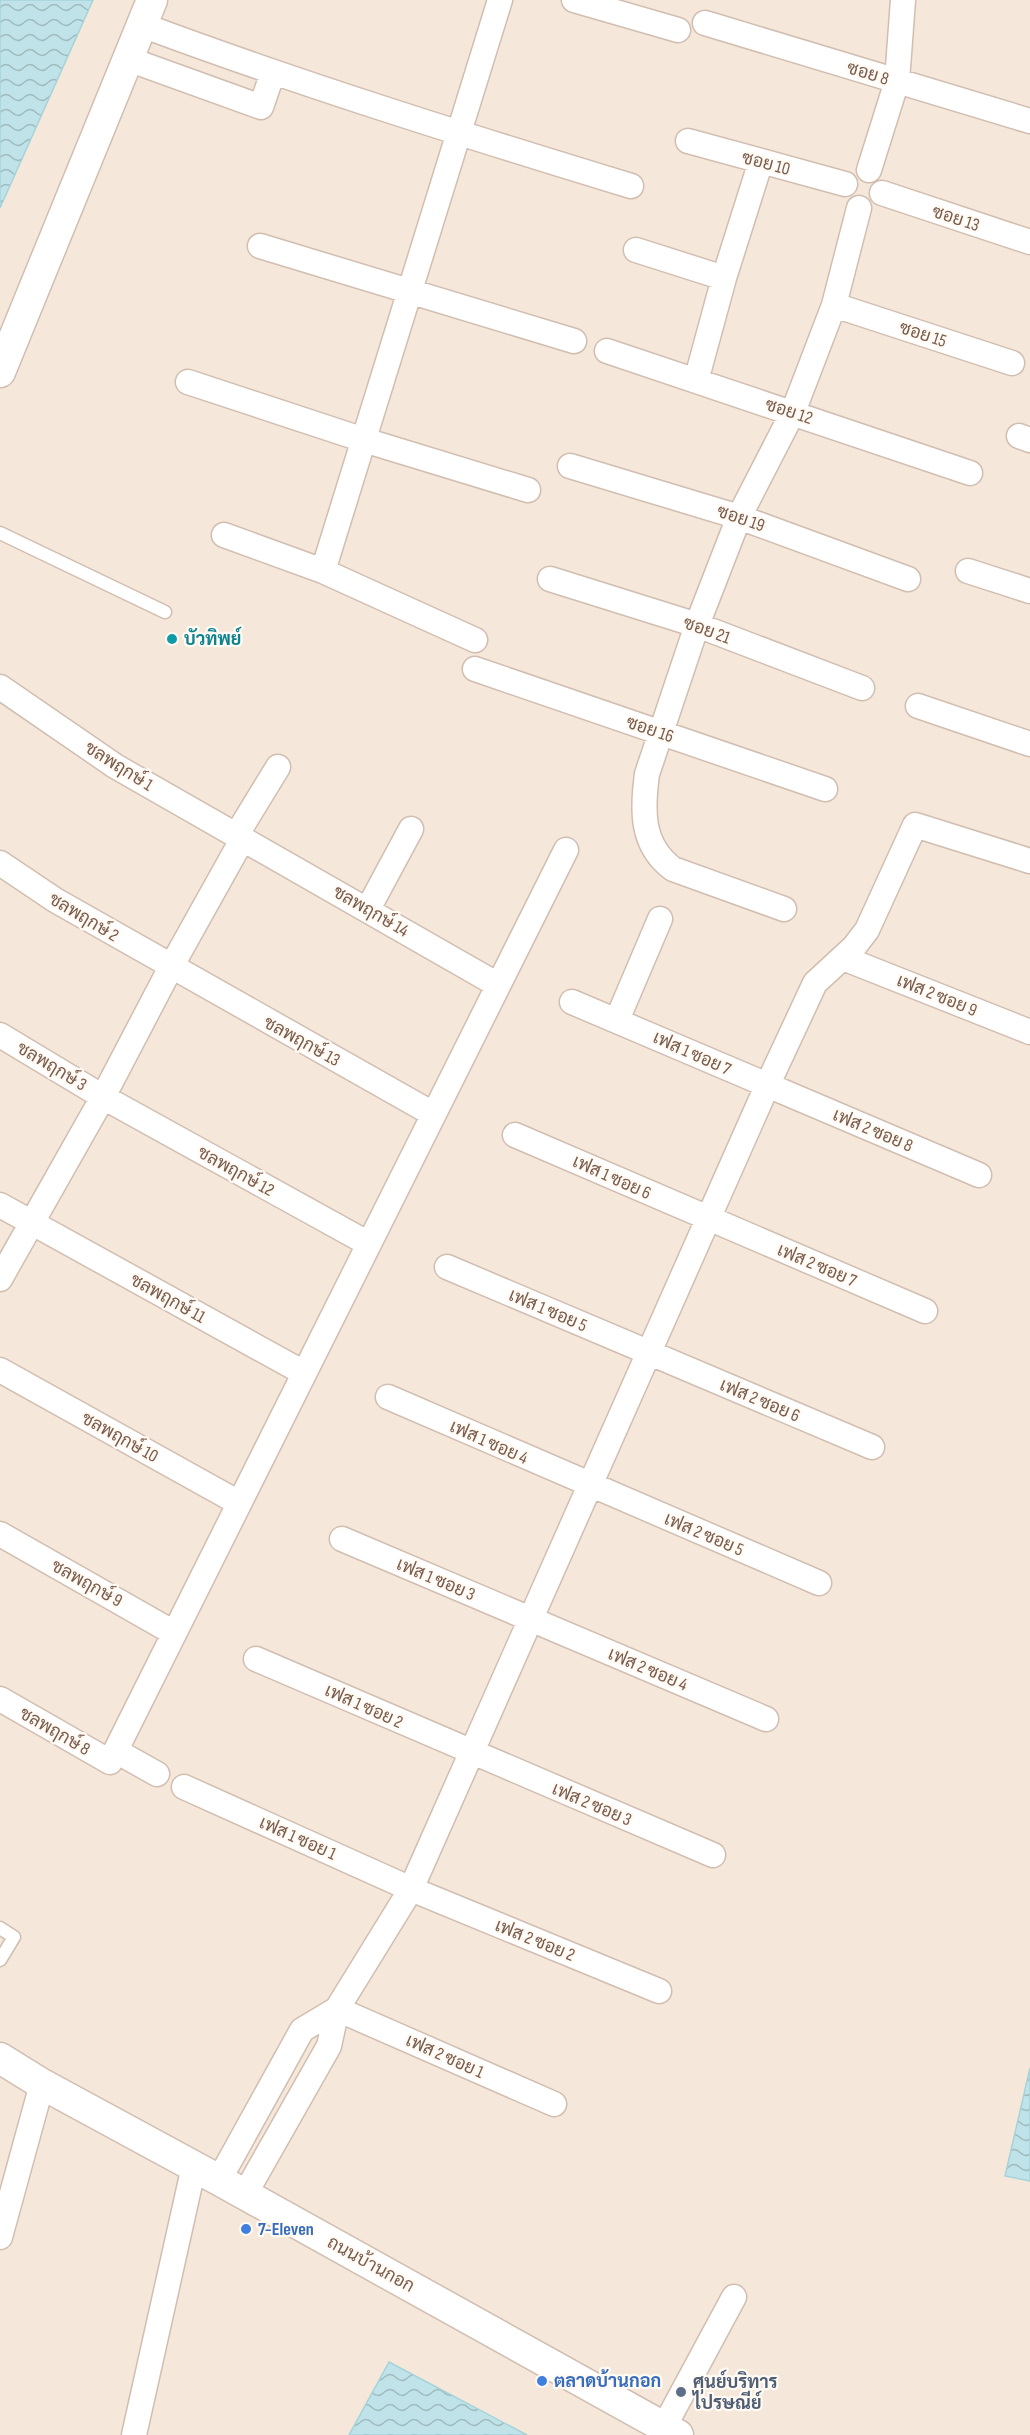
<svg xmlns="http://www.w3.org/2000/svg" width="1030" height="2435" viewBox="0 0 1030 2435" font-family="'Sofia Sans Condensed',Sarabun,sans-serif">
  <style>
    .residential { fill: #f5e8da }
    .water { fill: url(#water-waves); stroke: #a5d3da; stroke-width: 1.5 }
    .lines { fill: none; stroke-linecap: round; stroke-linejoin: round }
    .service-casing { stroke: #d1beb0; stroke-width: 15 }
    .minor-casing { stroke: #d1beb0; stroke-width: 27 }
    .tertiary-casing { stroke: #d1beb0; stroke-width: 33 }
    .service { stroke: #fff; stroke-width: 12 }
    .minor { stroke: #fff; stroke-width: 24 }
    .tertiary { stroke: #fff; stroke-width: 30 }
    .culture-dot { fill: #0f9aa8; stroke: #fffaf3; stroke-width: 2 }
    .shop-dot { fill: #3f7fe0; stroke: #fffaf3; stroke-width: 2 }
    .service-dot { fill: #5c6f8a; stroke: #fffaf3; stroke-width: 2 }
    .labels { text-anchor: middle; stroke-width: 4.5; stroke-linejoin: round; paint-order: stroke }
    .street-label { font-size: 18px; fill: #7a5c4d; stroke: #fffaf3 }
    .culture-label { font-size: 18px; font-weight: bold; fill: #0d838f; stroke: #fffaf3; text-anchor: start }
    .shop-label { font-size: 18px; font-weight: bold; fill: #366cbe; stroke: #fffaf3; text-anchor: start }
    .service-label { font-size: 18px; font-weight: bold; fill: #4e5e75; stroke: #fffaf3; text-anchor: start }
  </style>
  <defs>
    <pattern id="water-waves" width="16" height="10" patternUnits="userSpaceOnUse" patternTransform="scale(1.5)"><rect width="16" height="10" fill="#bfe3e8"/><path d="M0 5q4-4 8 0t8 0" fill="none" stroke="#a0bbbe"/></pattern>
  </defs>
  <rect width="100%" height="100%" fill="#fdf6ec"/>
  <path class="residential" d="M 0,0 L 1030,0 L 1030,2435 L 0,2435 Z"/>
  <path class="water" d="M 0,0 L 93,0 L 0,208 Z
    M 1030,2068 L 1030,2181 L 1005,2176 Z
    M 389,2362 L 527,2435 L 349,2435 Z"/>
  <g class="lines">
    <defs>
      <path id="service" d="M 0,533 L 165,612
        M 0,1928 L 14,1937 L 0,1960"/>
      <path id="minor" d="M 574,0 L 678,30
        M 705,23 L 1030,121
        M 142,25 C 303,85 467,136 631,186
        M 128,59 L 261,107 L 273,72
        M 688,141 L 845,184
        M 869,170 L 897,81 L 903,0
        M 882,193 L 1030,242
        M 260,246 L 574,341
        M 636,250 L 724,278
        M 834,305 L 1012,363
        M 607,351 L 970,473
        M 696,381 L 724,278 L 761,161
        M 188,382 L 364,440 L 528,490
        M 1019,436 L 1030,440
        M 570,466 L 739,517 L 908,579
        M 224,535 L 323,571 L 475,640
        M 323,571 L 500,0
        M 968,571 L 1030,591
        M 550,579 L 697,625 L 862,688
        M 475,669 L 825,789
        M 0,687 L 115,766 L 498,985
        M 918,706 L 1030,744
        M 237,834 L 278,767
        M 0,863 L 55,900 L 433,1114
        M 368,909 L 411,829
        M 784,909 L 673,869 C 641,845 642,811 647,774 L 697,625 L 739,517 L 793,412 L 834,305 L 859,208
        M 843,958 L 1030,1032
        M 572,1002 L 979,1175
        M 617,1020 L 660,919
        M 0,1035 L 103,1097 L 369,1244
        M 515,1135 L 925,1311
        M 0,1205 L 304,1373
        M 447,1267 L 872,1447
        M 0,1279 L 103,1097 L 171,967 L 243,838
        M 0,1370 L 239,1503
        M 388,1397 L 819,1583
        M 0,1534 L 174,1633
        M 342,1539 L 766,1719
        M 256,1659 L 713,1855
        M 0,1699 L 110,1762 L 566,850
        M 116,1751 L 157,1774
        M 184,1787 L 411,1889 L 659,1991
        M 337,2009 L 554,2104
        M 219,2180 L 302,2030 L 337,2009
        M 245,2194 L 329,2046 L 337,2009 L 411,1889 L 767,1086 L 815,983 L 854,947 L 867,930 L 915,825 L 1030,861
        M 0,2237 L 42,2084
        M 664,2427 L 734,2297
        M 134,2435 L 194,2166"/>
      <path id="tertiary" d="M 0,372 L 152,0
        M 0,2058 L 42,2084 L 219,2180 L 678,2435"/>
    </defs>
    <use href="#service" class="service-casing"/>
    <use href="#minor" class="minor-casing"/>
    <use href="#tertiary" class="tertiary-casing"/>
    <use href="#service" class="service"/>
    <use href="#minor" class="minor"/>
    <use href="#tertiary" class="tertiary"/>
  </g>
  <circle class="culture-dot" cx="172" cy="639" r="6"/>
  <g class="shop-dot">
    <circle cx="246" cy="2229" r="6"/>
    <circle cx="542" cy="2381" r="6"/>
  </g>
  <circle class="service-dot" cx="681" cy="2392" r="6"/>
  <g class="labels">
    <g class="street-label">
      <text transform="translate(868 73) rotate(17)" y="6">ซอย 8</text>
      <text transform="translate(766 163) rotate(15)" y="6">ซอย 10</text>
      <text transform="translate(956 218) rotate(18)" y="6">ซอย 13</text>
      <text transform="translate(923 334) rotate(18)" y="6">ซอย 15</text>
      <text transform="translate(789 411) rotate(18)" y="6">ซอย 12</text>
      <text transform="translate(741 518) rotate(19)" y="6">ซอย 19</text>
      <text transform="translate(707 630) rotate(20)" y="6">ซอย 21</text>
      <text transform="translate(650 729) rotate(19)" y="6">ซอย 16</text>
      <text transform="translate(119 766) rotate(32)" y="6">ชลพฤกษ์ 1</text>
      <text transform="translate(371 911) rotate(30)" y="6">ชลพฤกษ์ 14</text>
      <text transform="translate(84 917) rotate(31)" y="6">ชลพฤกษ์ 2</text>
      <text transform="translate(937 995) rotate(22)" y="6">เฟส 2 ซอย 9</text>
      <text transform="translate(302 1041) rotate(29)" y="6">ชลพฤกษ์ 13</text>
      <text transform="translate(692 1053) rotate(24)" y="6">เฟส 1 ซอย 7</text>
      <text transform="translate(52 1066) rotate(31)" y="6">ชลพฤกษ์ 3</text>
      <text transform="translate(873 1130) rotate(23)" y="6">เฟส 2 ซอย 8</text>
      <text transform="translate(236 1171) rotate(29)" y="6">ชลพฤกษ์ 12</text>
      <text transform="translate(612 1177) rotate(24)" y="6">เฟส 1 ซอย 6</text>
      <text transform="translate(817 1265) rotate(23)" y="6">เฟส 2 ซอย 7</text>
      <text transform="translate(168 1298) rotate(29)" y="6">ชลพฤกษ์ 11</text>
      <text transform="translate(548 1310) rotate(23)" y="6">เฟส 1 ซอย 5</text>
      <text transform="translate(760 1400) rotate(23)" y="6">เฟส 2 ซอย 6</text>
      <text transform="translate(120 1437) rotate(29)" y="6">ชลพฤกษ์ 10</text>
      <text transform="translate(489 1442) rotate(24)" y="6">เฟส 1 ซอย 4</text>
      <text transform="translate(704 1534) rotate(23)" y="6">เฟส 2 ซอย 5</text>
      <text transform="translate(436 1579) rotate(23)" y="6">เฟส 1 ซอย 3</text>
      <text transform="translate(87 1583) rotate(29)" y="6">ชลพฤกษ์ 9</text>
      <text transform="translate(648 1669) rotate(23)" y="6">เฟส 2 ซอย 4</text>
      <text transform="translate(364 1706) rotate(24)" y="6">เฟส 1 ซอย 2</text>
      <text transform="translate(55 1731) rotate(30)" y="6">ชลพฤกษ์ 8</text>
      <text transform="translate(592 1804) rotate(23)" y="6">เฟส 2 ซอย 3</text>
      <text transform="translate(298 1838) rotate(24)" y="6">เฟส 1 ซอย 1</text>
      <text transform="translate(535 1940) rotate(22)" y="6">เฟส 2 ซอย 2</text>
      <text transform="translate(445 2056) rotate(24)" y="6">เฟส 2 ซอย 1</text>
      <text transform="translate(371 2264) rotate(29)" y="6">ถนนบ้านกอก</text>
    </g>
    <g class="culture-label">
      <text x="184" y="645">บัวทิพย์</text>
    </g>
    <g class="shop-label">
      <text x="258" y="2235">7-Eleven</text>
      <text x="554" y="2387">ตลาดบ้านกอก</text>
    </g>
    <g class="service-label">
      <text x="693" y="2388">ศูนย์บริทาร<tspan x="693" dy="21">ไปรษณีย์</tspan></text>
    </g>
  </g>
</svg>
